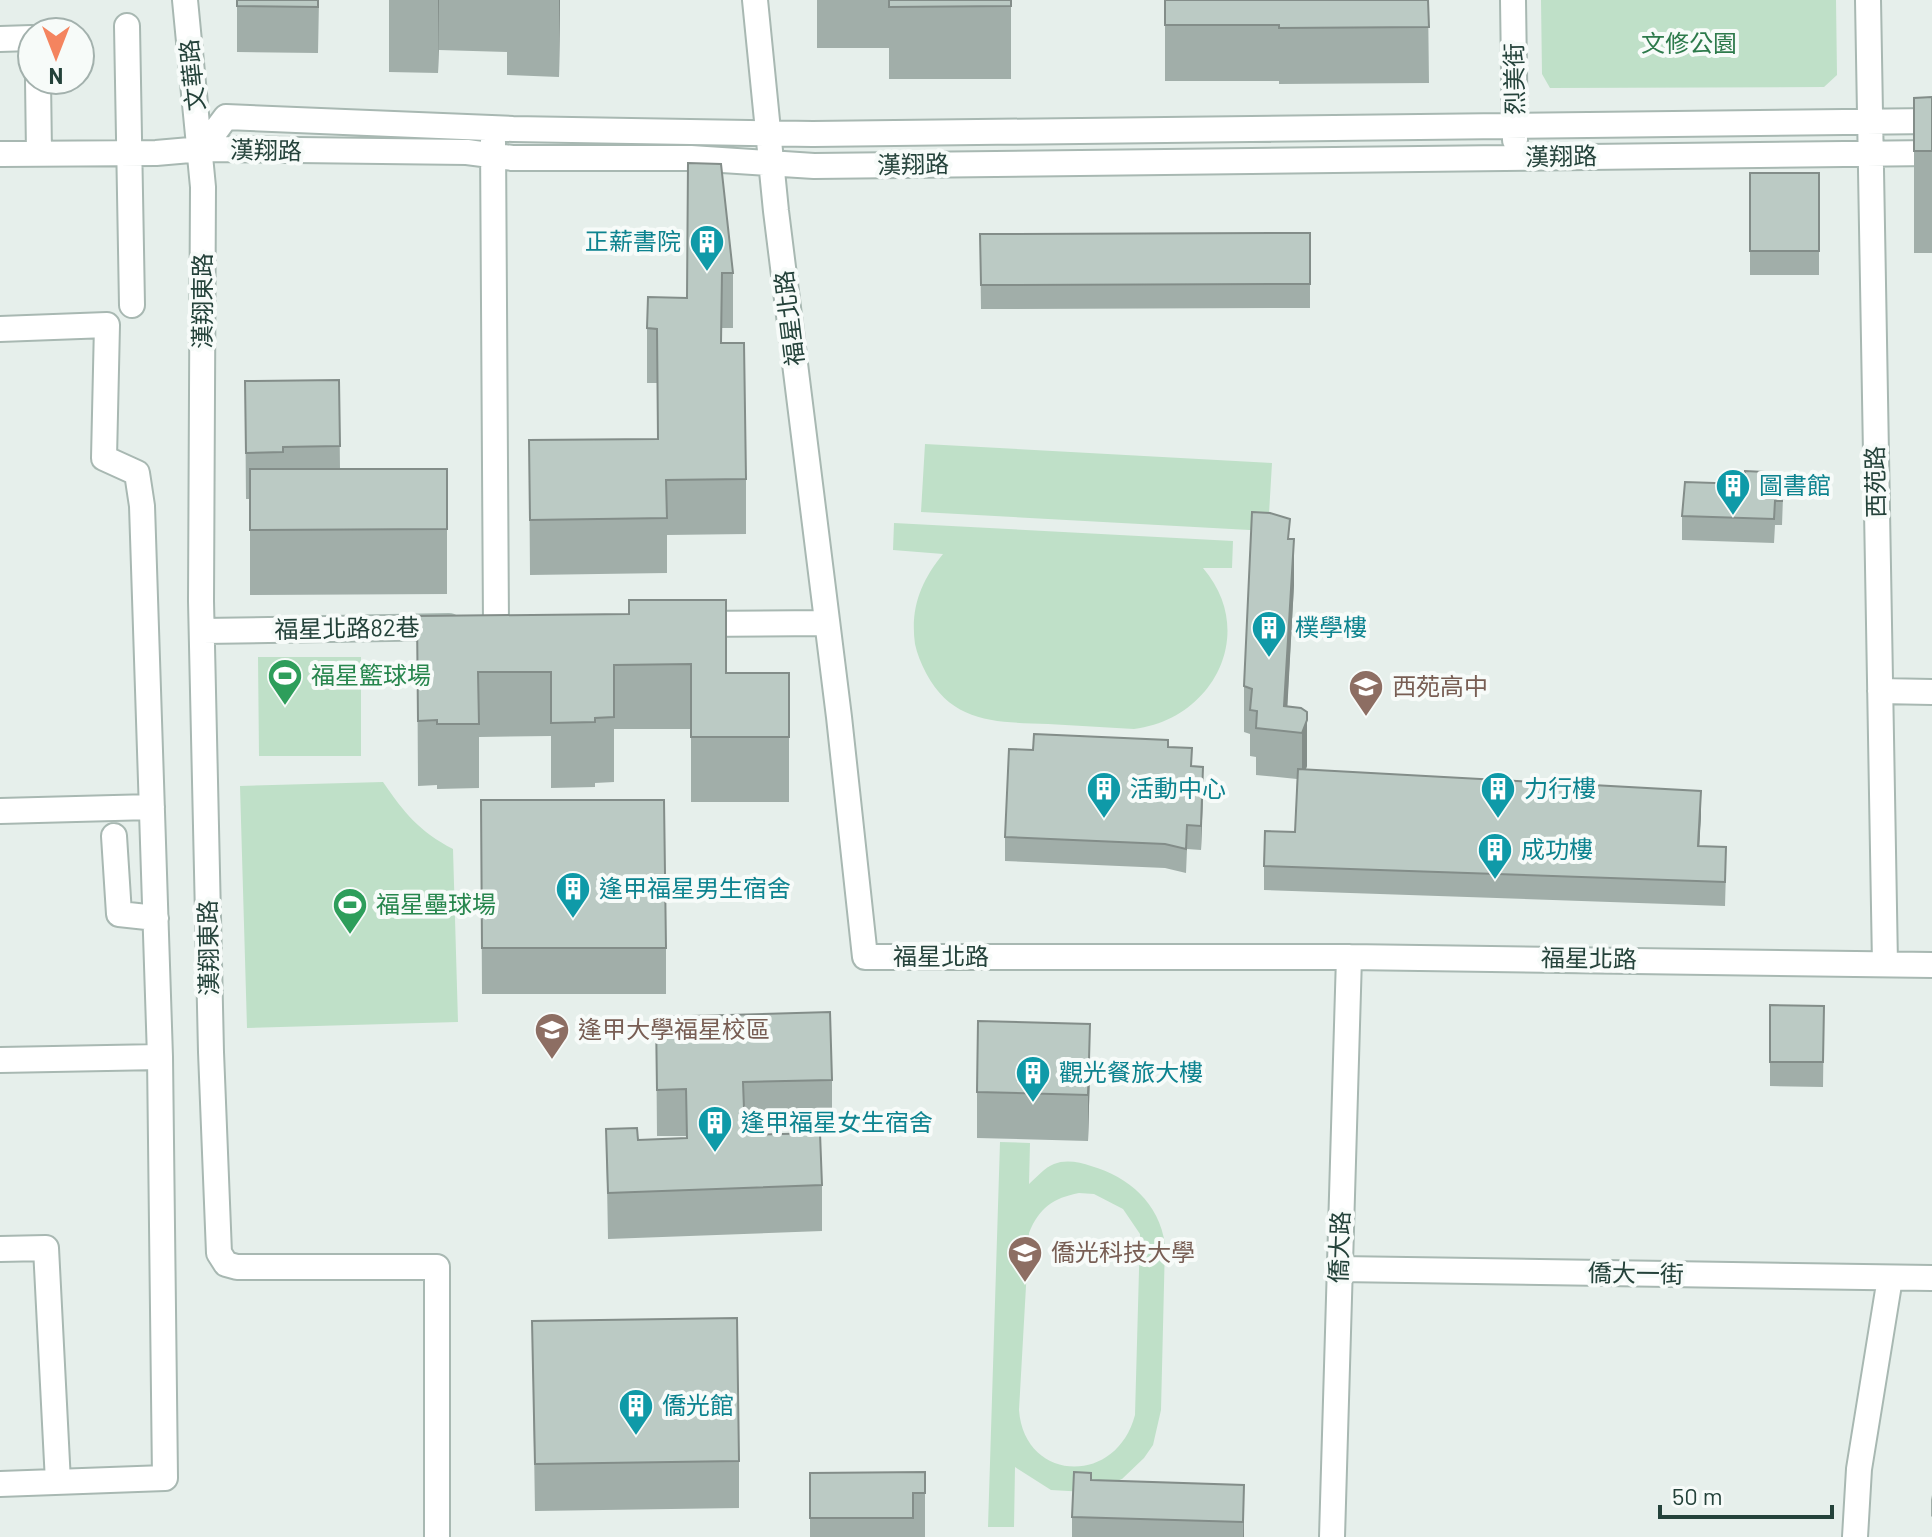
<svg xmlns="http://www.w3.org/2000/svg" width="1932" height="1537" viewBox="0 0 1932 1537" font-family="Barlow,'Noto Sans TC',sans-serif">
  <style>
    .green { fill: #bfe0c8; fill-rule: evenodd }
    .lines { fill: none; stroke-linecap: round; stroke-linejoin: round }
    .minor-casing { stroke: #a8b8b2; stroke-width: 28 }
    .minor { stroke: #fff; stroke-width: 24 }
    .wall { fill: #a1aea9 }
    .shaded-wall { fill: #838d89 }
    .building { fill: #bbcac4; stroke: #838d89; stroke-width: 2 }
    .labels { text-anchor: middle; stroke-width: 8; stroke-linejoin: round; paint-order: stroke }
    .park-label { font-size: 24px; fill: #2d7a4b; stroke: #f7fbf9 }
    .street-label { font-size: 24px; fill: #24423a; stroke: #f7fbf9 }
    .culture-label { font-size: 24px; fill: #0d838f; stroke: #f7fbf9; text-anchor: start }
    .leisure-label { font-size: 24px; fill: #27864d; stroke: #f7fbf9; text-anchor: start }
    .education-label { font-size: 24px; fill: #785e54; stroke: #f7fbf9; text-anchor: start }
  </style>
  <rect width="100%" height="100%" fill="#e6efeb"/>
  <path class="green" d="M 1541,0 L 1836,0 L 1837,75 L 1824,87 L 1550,88 L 1542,74 Z
    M 925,444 L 1272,463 L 1268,531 L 921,512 Z
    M 894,523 L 1233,541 L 1232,568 L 1203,568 C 1258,632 1214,719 1134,729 C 1105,727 1077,726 1048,724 C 997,722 953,724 926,673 C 921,663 917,654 915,644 C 910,608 921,581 943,554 L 893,550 Z
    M 258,657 L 361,657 L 361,756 L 259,756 Z
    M 383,782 C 405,814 419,831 453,849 L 458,1022 L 247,1028 L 240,786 Z
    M 1000,1142 L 1030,1143 L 1029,1184 C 1037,1177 1044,1168 1054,1164 C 1065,1159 1080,1162 1091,1166 C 1129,1177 1159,1203 1165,1244 L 1161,1410 L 1153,1445 L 1144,1458 L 1122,1479 L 1086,1492 L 1051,1490 L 1015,1467 L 1014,1527 L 988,1527 ZM 1079,1193 L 1094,1194 L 1123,1209 L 1140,1234 L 1135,1415 C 1116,1487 1024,1482 1019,1410 L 1029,1233 C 1039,1208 1053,1198 1079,1193 Z"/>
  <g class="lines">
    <defs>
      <path id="minor" d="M 185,0 L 203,187 L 201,601 L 211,1052 L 219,1253 L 226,1264 L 237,1267 L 437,1267 L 437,1537
        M 755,0 L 776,211 L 839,717 L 865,957 L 1349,957 L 1932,965
        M 1513,0 L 1515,140
        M 1868,0 L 1885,964
        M 127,26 L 132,305
        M 0,39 L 32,38
        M 38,80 L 39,153
        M 493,142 L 496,626
        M 202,149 L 226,117 L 513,129 L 813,134 L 1932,121
        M 0,154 L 156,153 L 202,149 L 467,152 L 512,158 L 691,158 L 814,166 L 1932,153
        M 0,329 L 107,325 L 104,458 L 137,473 L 142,506 L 160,1057 L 165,1478 L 0,1484
        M 694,624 L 827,623
        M 203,631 L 449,627
        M 1880,691 L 1932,692
        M 0,811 L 152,807
        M 114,836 L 119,914 L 156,918
        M 0,1060 L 160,1057
        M 0,1249 L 46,1248 L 58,1482
        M 1339,1269 L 1932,1278
        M 1332,1537 L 1349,957
        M 1855,1537 L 1859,1469 L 1890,1278"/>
    </defs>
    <use href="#minor" class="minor-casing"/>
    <use href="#minor" class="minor"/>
  </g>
  <path class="wall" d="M 237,0 L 319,0 L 318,53 L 237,52 Z
    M 389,0 L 560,0 L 559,77 L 507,75 L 507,52 L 439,50 L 438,73 L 389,72 Z
    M 817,0 L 1011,0 L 1011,79 L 889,79 L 889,48 L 817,48 Z
    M 1165,0 L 1428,0 L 1429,83 L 1279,84 L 1279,81 L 1165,81 Z
    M 1932,97 L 1932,253 L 1914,253 L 1914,98 Z
    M 688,163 L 733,273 L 733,328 L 722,328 L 722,343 L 746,479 L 746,534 L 667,535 L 667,573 L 530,575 L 529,440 L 658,439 L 657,383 L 647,383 L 647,328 L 687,298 Z
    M 1750,173 L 1819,173 L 1819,275 L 1750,275 Z
    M 1310,233 L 1310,308 L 981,309 L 980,234 Z
    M 339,380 L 340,469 L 447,469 L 447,594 L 250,595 L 250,499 L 246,499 L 245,381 Z
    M 1783,497 L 1782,525 L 1775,525 L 1774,543 L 1682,540 L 1682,516 Z
    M 1290,539 L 1294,585 L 1287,707 L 1301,708 L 1307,766 L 1306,769 L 1701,815 L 1699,846 L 1726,871 L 1725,906 L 1264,890 L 1264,866 L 1295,832 L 1297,779 L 1256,775 L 1256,757 L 1250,756 L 1250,734 L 1244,732 L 1244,686 Z
    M 629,614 L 726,673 L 789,673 L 789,802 L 691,802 L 691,729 L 614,729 L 614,782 L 595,783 L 595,787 L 551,788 L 551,736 L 479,737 L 479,788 L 437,789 L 437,785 L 418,786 L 417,616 Z
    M 1168,748 L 1192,766 L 1203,791 L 1201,850 L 1187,849 L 1186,873 L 1165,868 L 1005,861 L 1005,837 L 1033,750 Z
    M 481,800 L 666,948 L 666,994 L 482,994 Z
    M 1770,1005 L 1824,1006 L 1823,1087 L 1770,1086 Z
    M 656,1017 L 832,1080 L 832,1126 L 745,1128 L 745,1135 L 822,1185 L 822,1231 L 608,1239 L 606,1129 L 638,1140 L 686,1138 L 686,1136 L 657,1136 Z
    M 1090,1070 L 1088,1141 L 977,1138 L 977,1092 Z
    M 532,1321 L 739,1461 L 739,1508 L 535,1511 Z
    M 925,1472 L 925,1537 L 810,1537 L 810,1473 Z
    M 1091,1480 L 1244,1485 L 1244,1537 L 1072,1537 L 1072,1517 Z
    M 1932,1495 L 1932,1517 L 1931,1516 L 1931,1500 Z"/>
  <path class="shaded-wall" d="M 438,0 L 439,0 L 438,73 Z
    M 559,0 L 560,0 L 559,77 Z
    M 1294,539 L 1294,585 L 1286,732 L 1284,706 Z
    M 1307,720 L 1307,766 L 1302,779 L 1302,733 Z
    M 1203,767 L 1203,791 L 1201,850 L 1201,826 Z
    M 1701,791 L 1701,815 L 1698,870 L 1698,846 Z
    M 1090,1024 L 1090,1070 L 1088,1141 L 1088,1095 Z
    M 1244,1485 L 1244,1537 L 1243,1537 Z"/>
  <path class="building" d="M 237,0 L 318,0 L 318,7 L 237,6 Z
    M 889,0 L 1011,0 L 1011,6 L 889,7 Z
    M 1165,0 L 1428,0 L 1429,27 L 1279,28 L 1279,25 L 1165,25 Z
    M 1932,97 L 1932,151 L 1914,151 L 1914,98 Z
    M 688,163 L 721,164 L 733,273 L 722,273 L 721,343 L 744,343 L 746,479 L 666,480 L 667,518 L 530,520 L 529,440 L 658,439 L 657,329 L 647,328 L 648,297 L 687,298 Z
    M 1750,173 L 1819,173 L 1819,251 L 1750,251 Z
    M 1310,233 L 1310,284 L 981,285 L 980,234 Z
    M 339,380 L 340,446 L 283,447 L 283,452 L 246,453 L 245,381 Z
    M 250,469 L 447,469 L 447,529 L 250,530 Z
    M 1745,471 L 1783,473 L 1782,501 L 1775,501 L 1774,519 L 1682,516 L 1685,482 L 1745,484 Z
    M 1252,512 L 1270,513 L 1290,519 L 1288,539 L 1294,539 L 1284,706 L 1301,708 L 1307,712 L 1307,720 L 1302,733 L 1256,728 L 1257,711 L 1250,710 L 1252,689 L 1244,686 Z
    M 629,600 L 726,600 L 726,673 L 789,673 L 789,737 L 691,737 L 691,664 L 614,665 L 614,717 L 595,718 L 595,722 L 551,723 L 551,672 L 478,672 L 479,724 L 437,724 L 437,720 L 418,721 L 417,616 L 629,614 Z
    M 1034,734 L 1168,740 L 1168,747 L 1192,748 L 1191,766 L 1203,767 L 1201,826 L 1187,825 L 1186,849 L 1165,844 L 1005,837 L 1009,749 L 1033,750 Z
    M 1298,769 L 1701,791 L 1698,846 L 1726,847 L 1725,882 L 1264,866 L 1265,831 L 1295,832 Z
    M 481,800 L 664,800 L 666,948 L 482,948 Z
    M 1770,1005 L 1824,1006 L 1823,1062 L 1770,1062 Z
    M 830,1012 L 832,1080 L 743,1082 L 745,1135 L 820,1133 L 822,1185 L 608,1193 L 606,1129 L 637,1128 L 638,1140 L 687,1138 L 686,1089 L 657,1090 L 656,1017 Z
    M 978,1021 L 1090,1024 L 1088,1095 L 977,1092 Z
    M 737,1318 L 739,1461 L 535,1464 L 532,1321 Z
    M 925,1472 L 925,1493 L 913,1493 L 913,1518 L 810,1518 L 810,1473 Z
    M 1074,1472 L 1091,1473 L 1091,1480 L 1244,1485 L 1243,1522 L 1072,1517 Z"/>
  <defs>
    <symbol id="building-pin" viewBox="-11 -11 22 30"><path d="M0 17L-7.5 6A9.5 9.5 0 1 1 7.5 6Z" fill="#0f9aa8" stroke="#f7fbf9"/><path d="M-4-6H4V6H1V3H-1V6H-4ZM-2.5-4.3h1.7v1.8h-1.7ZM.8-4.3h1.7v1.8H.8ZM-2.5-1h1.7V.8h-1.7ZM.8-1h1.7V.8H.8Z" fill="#fff"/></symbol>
    <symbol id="stadium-pin" viewBox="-11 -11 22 30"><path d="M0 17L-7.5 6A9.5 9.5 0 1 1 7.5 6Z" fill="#2e9e5b" stroke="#f7fbf9"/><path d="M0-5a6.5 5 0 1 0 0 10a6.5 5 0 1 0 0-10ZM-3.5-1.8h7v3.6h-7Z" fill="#fff"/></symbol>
    <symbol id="school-pin" viewBox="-11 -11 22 30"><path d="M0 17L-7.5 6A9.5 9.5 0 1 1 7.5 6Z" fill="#8d6e63" stroke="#f7fbf9"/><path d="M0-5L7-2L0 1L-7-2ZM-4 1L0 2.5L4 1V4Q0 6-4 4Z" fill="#fff"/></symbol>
    <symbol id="university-pin" viewBox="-11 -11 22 30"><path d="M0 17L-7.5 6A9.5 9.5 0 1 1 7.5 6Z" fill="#8d6e63" stroke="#f7fbf9"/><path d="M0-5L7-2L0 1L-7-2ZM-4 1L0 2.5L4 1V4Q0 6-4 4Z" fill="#fff"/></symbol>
  </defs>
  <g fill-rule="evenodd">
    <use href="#building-pin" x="687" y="222" width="40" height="54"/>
    <use href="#building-pin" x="1713" y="466" width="40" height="54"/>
    <use href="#building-pin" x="1249" y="608" width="40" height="54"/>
    <use href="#stadium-pin" x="265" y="656" width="40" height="54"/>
    <use href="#school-pin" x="1346" y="667" width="40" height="54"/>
    <use href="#building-pin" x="1084" y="769" width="40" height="54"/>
    <use href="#building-pin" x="1478" y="769" width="40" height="54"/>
    <use href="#building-pin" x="1475" y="830" width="40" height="54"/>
    <use href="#building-pin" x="553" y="869" width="40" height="54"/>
    <use href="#stadium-pin" x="330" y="885" width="40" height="54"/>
    <use href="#university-pin" x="532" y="1010" width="40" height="54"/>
    <use href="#building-pin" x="1013" y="1053" width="40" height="54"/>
    <use href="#building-pin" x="695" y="1103" width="40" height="54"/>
    <use href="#university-pin" x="1005" y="1233" width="40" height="54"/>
    <use href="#building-pin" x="616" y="1386" width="40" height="54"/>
  </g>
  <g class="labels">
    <g class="park-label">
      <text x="1689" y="52">文修公園</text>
    </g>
    <g class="street-label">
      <text transform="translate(193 75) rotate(-96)" y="8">文華路</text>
      <text transform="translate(1515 79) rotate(-91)" y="8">烈美街</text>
      <text transform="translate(266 151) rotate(1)" y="8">漢翔路</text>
      <text transform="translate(1561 157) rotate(-1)" y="8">漢翔路</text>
      <text transform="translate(913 165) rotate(-1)" y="8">漢翔路</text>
      <text transform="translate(203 301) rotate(-90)" y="8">漢翔東路</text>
      <text transform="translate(790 318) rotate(-97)" y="8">福星北路</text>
      <text transform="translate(1876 482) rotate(-91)" y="8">西苑路</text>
      <text transform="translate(347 629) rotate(-1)" y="8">福星北路82巷</text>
      <text transform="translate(209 948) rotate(-91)" y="8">漢翔東路</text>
      <text x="941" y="965">福星北路</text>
      <text transform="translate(1589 959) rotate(1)" y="8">福星北路</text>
      <text transform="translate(1340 1247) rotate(-88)" y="8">僑大路</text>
      <text transform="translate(1636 1274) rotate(1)" y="8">僑大一街</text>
    </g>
    <g class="culture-label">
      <text x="681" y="250" text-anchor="end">正薪書院</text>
      <text x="1759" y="494">圖書館</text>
      <text x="1295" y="636">樸學樓</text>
      <text x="1130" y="797">活動中心</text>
      <text x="1524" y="797">力行樓</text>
      <text x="1521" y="858">成功樓</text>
      <text x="599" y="897">逢甲福星男生宿舍</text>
      <text x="1059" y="1081">觀光餐旅大樓</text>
      <text x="741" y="1131">逢甲福星女生宿舍</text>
      <text x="662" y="1414">僑光館</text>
    </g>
    <g class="leisure-label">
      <text x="311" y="684">福星籃球場</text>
      <text x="376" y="913">福星壘球場</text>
    </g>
    <g class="education-label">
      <text x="1392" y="695">西苑高中</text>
      <text x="578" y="1038">逢甲大學福星校區</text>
      <text x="1051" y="1261">僑光科技大學</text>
    </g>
  </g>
  <g transform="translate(56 56) rotate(180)"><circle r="38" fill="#f7fbf9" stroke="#a3b1ad" stroke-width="2"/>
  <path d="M0-6L14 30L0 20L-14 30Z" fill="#f4845f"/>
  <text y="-12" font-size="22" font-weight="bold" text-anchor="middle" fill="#24423a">N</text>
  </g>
  <path d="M1660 1505v12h172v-12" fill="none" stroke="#24423a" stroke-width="4"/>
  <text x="1672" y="1505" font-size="24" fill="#24423a" stroke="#f7fbf9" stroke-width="6" paint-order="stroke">50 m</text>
</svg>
